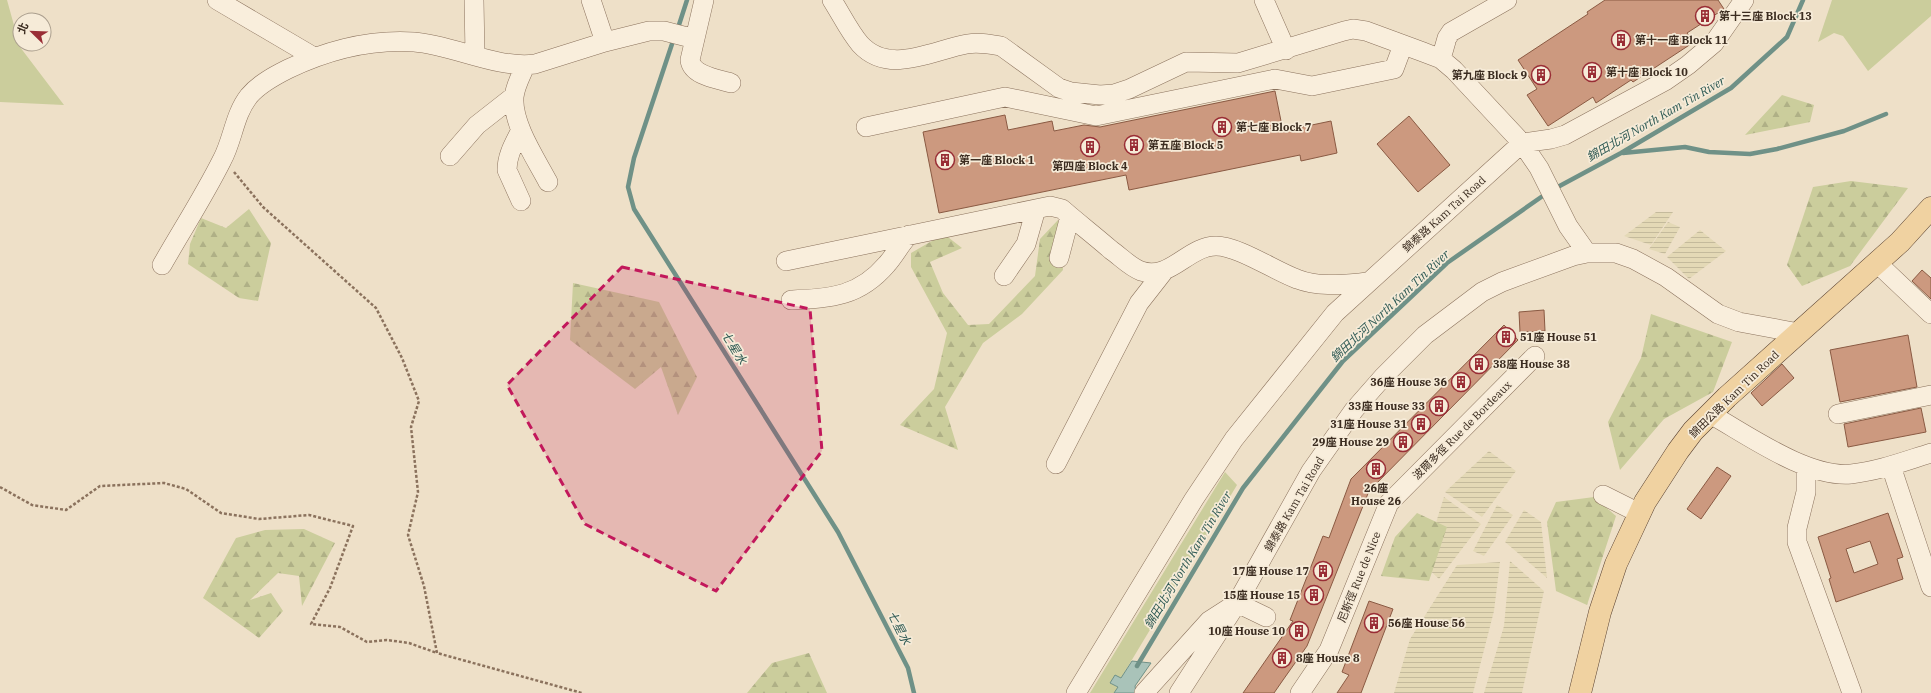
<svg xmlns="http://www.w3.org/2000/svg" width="1931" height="693" viewBox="0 0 1931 693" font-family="'IBM Plex Serif','Noto Sans TC',serif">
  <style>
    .farmland { fill: url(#farmland-rules) }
    .green { fill: #cbcd9c }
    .forest { fill: url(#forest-firs) }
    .water { fill: #a9c3b9; stroke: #6f9187 }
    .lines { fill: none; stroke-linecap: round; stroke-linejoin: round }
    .stream { stroke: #6f9187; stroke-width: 4.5 }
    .building { fill: #cc997f; stroke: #8a5a43; fill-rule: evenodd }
    .minor-casing { stroke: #8b725d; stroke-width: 20 }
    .major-casing { stroke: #594131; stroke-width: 23 }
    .path { stroke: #8b725d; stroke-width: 2.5; stroke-dasharray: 3 2; stroke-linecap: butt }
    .minor { stroke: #f9eedc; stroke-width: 19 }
    .major { stroke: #f0d2a1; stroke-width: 22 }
    .marked { fill: #c2185b; fill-opacity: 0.2; stroke: #c2185b; stroke-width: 3; stroke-dasharray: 8 5; stroke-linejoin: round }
    .labels { text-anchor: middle; stroke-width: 3.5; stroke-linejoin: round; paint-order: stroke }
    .poi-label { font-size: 11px; font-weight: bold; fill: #3b2c20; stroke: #f6ebd8; text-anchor: start }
    .street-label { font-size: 11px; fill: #3b2c20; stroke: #f6ebd8 }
    .water-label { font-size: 12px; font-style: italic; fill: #305b55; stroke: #f6ebd8 }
  </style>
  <defs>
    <pattern id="farmland-rules" width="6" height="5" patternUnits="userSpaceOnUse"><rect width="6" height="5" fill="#e4d9b6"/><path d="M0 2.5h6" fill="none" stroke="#c4ba9c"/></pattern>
    <pattern id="forest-firs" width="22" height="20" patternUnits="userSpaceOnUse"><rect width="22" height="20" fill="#cbcd9c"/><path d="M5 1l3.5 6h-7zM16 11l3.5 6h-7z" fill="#afb086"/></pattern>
  </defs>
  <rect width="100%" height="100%" fill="#eee0c8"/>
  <path class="farmland" d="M 1656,212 L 1673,212 L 1651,245 L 1624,236 Z
    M 1668,222 L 1680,227 L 1665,254 L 1649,249 Z
    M 1700,230 L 1726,251 L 1689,279 L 1667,257 Z
    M 1489,451 L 1516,471 L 1482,517 L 1445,492 Z
    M 1444,497 L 1481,524 L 1439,579 L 1423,564 Z
    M 1497,505 L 1513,515 L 1484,556 L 1473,551 Z
    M 1524,510 L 1541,522 L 1547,578 L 1505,542 Z
    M 1510,561 L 1544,591 L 1522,693 L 1484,693 L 1504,626 Z
    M 1500,562 L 1494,611 L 1473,693 L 1394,693 L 1410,639 L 1457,565 Z"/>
  <path class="green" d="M 0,0 L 7,0 L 20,47 L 64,105 L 0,102 Z
    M 1832,0 L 1931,0 L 1931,16 L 1868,71 L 1843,36 L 1834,33 L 1818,42 Z
    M 1225,472 L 1237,485 L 1121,678 L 1115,676 L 1110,683 L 1118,687 L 1114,693 L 1090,693 Z"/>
  <path class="forest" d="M 1782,95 L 1814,105 L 1810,122 L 1745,135 Z
    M 1851,181 L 1908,188 L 1850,266 L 1802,286 L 1787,265 L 1813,187 Z
    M 249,209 L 271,243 L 258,301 L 239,298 L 188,264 L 190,244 L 201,218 L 226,228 Z
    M 1058,220 L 1063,270 L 1022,314 L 983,343 L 945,407 L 958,450 L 900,425 L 934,389 L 947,333 L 911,267 L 911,253 L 944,234 L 962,248 L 930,262 L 943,293 L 968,325 L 989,324 L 1035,276 L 1040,239 Z
    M 573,283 L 659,302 L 697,377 L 678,415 L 661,367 L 635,389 L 570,340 Z
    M 1651,314 L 1732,342 L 1713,392 L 1664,419 L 1620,470 L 1608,422 L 1641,358 Z
    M 1594,497 L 1616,516 L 1587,605 L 1556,591 L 1547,522 L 1556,502 Z
    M 1417,513 L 1447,527 L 1429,581 L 1381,576 L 1395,537 Z
    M 304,529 L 335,543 L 302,606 L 299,576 L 278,573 L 250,600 L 271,593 L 283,611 L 259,638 L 203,598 L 236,538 L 265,530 Z
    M 809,653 L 827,693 L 747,693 L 772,663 Z"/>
  <path class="water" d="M 1132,661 L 1151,663 L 1135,686 L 1136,693 L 1114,693 L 1118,687 L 1110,683 L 1115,675 L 1121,678 Z"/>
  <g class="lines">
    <path class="stream" d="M 677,31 L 687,0
      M 674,38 L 634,158 L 628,187 L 634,209 L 838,532 L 908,668 L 914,693
      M 1623,153 L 1685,147 L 1709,152 L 1750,154 L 1777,149 L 1844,131 L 1886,114
      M 1554,189 L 1621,153 L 1731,88 L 1787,37 L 1803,0
      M 1137,666 L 1243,488 L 1343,361 L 1447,263 L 1547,193"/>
  </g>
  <path class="building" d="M 1605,0 L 1718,0 L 1724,9 L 1687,33 L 1694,42 L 1633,82 L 1631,80 L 1596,103 L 1593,97 L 1548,126 L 1527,95 L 1537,89 L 1518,60 L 1588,14 L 1587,12 Z
    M 1275,91 L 1283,131 L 1331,121 L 1337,153 L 1301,161 L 1300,155 L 1129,190 L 1126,175 L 939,213 L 923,132 L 1005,115 L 1008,130 L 1052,121 L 1054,131 L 1084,125 L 1100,127 Z
    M 1409,116 L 1450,165 L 1418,192 L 1377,144 Z
    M 1922,270 L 1931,278 L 1931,299 L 1912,281 Z
    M 1544,310 L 1545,331 L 1520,332 L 1519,312 Z
    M 1504,325 L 1518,340 L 1369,491 L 1307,646 L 1283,680 L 1274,693 L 1243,693 L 1293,621 L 1290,620 L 1323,536 L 1329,538 L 1351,479 Z
    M 1908,335 L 1917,387 L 1840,402 L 1830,350 Z
    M 1782,364 L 1794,378 L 1762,406 L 1751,393 Z
    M 1921,408 L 1926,432 L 1848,447 L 1844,424 Z
    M 1717,467 L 1731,476 L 1701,519 L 1687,509 Z
    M 1888,513 L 1903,557 L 1897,559 L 1903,579 L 1836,602 L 1829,579 L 1831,578 L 1818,537 ZM 1870,541 L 1878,564 L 1854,573 L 1846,549 Z
    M 1369,601 L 1393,609 L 1361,693 L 1337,693 L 1349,675 L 1342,672 Z"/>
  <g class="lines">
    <defs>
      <path id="minor" d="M 217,0 L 314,57
        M 474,0 L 475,55
        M 591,0 L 605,42
        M 704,0 L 690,60 C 692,76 718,79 731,83
        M 832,0 C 841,14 849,31 860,44 C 889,76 933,50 967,44 C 979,42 989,44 1001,46 L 1059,88 L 1071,92 L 1100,95 L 1114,94 L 1129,89 L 1186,62 L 1238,63 L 1344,31 L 1353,29 L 1366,31 L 1423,52 L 1441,59 L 1454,70 L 1522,143 L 1539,168 L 1568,226 L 1587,253
        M 1264,0 L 1286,50
        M 1441,59 L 1447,38 L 1451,32 L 1507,0
        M 525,66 C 521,76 515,86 514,97 C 512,124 536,159 548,182
        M 866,127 L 1005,97 L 1096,116 L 1275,79 L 1312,86 L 1394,69 L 1403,45
        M 1522,143 L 1551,139 L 1565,135 L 1665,81 L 1688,65 L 1714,43 L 1744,0
        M 450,156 L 477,125 L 514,96
        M 521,201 L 507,170 C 507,155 514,144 521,130
        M 1059,258 L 1070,216
        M 786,261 L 1050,206 L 1062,209 C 1078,223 1095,236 1111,250 C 1121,257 1130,267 1141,271 C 1170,281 1188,246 1216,246 C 1238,246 1275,271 1297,279 C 1320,288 1345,284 1369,282
        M 1877,263 L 1931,314
        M 162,265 C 182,230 204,196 222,160 C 233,140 234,115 249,96 C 259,84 274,76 288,69 C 328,50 369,39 414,42 C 453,45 497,69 535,64 L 605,42 L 649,31 L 664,31 L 695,39
        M 1004,276 L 1026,244 L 1036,209
        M 791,300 C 831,298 859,297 887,264 C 895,255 901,243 909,235
        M 1710,414 C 1748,435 1807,478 1851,474 C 1879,471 1905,461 1931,453
        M 1838,414 L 1931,395
        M 1056,464 L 1139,303 L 1164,271
        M 1806,466 L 1806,492 L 1797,528 L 1797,542 L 1852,693
        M 1891,466 L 1931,587
        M 1603,495 L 1639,513
        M 1076,693 L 1194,499 L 1234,439 L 1335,313 L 1522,143
        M 1144,693 L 1209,621 L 1237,603 L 1266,617
        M 1179,693 L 1237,603 L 1311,471 L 1354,410 L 1383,377 L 1425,335 L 1482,292 L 1502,282 L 1573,256 L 1587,253 L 1616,253 L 1633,259 L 1666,277 L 1718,314 L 1739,322 L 1799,333
        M 1300,693 L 1329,650 L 1389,503 L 1535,356"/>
      <path id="major" d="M 1580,693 L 1600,612 L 1616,564 L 1645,502 L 1678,451 L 1693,431 L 1727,397 L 1900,242 L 1931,208"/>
    </defs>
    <use href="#minor" class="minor-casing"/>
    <use href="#major" class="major-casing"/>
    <path class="path" d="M 234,172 L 263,207 L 376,308 L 402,358 L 419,401 L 411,427 L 418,492 L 408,535 L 424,586 L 437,653 L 582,693
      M 0,487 L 32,505 L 66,510 L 100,486 L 164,483 L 186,489 L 221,513 L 259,519 L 309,515 L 353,526 L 330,588 L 311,624 L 340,627 L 367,642 L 387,640 L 409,643 L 437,653"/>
    <use href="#minor" class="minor"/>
    <use href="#major" class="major"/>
  </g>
  <path class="marked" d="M 622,267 L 810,309 L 822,451 L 716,591 L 585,524 L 507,385 Z"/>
  <defs>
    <symbol id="building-ring" viewBox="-11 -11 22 22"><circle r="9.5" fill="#f6ebd8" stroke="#992d35" stroke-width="1.5"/><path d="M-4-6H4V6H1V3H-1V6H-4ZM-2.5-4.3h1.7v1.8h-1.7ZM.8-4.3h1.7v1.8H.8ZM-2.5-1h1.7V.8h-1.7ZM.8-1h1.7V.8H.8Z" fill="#992d35"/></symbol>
  </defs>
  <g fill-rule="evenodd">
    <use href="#building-ring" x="1694" y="5" width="22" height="22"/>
    <use href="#building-ring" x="1610" y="29" width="22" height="22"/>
    <use href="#building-ring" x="1581" y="61" width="22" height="22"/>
    <use href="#building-ring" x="1530" y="64" width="22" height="22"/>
    <use href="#building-ring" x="1211" y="116" width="22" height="22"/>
    <use href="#building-ring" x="1123" y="134" width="22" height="22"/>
    <use href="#building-ring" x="1079" y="136" width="22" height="22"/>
    <use href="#building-ring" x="934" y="149" width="22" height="22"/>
    <use href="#building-ring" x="1495" y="326" width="22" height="22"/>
    <use href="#building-ring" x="1468" y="353" width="22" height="22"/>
    <use href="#building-ring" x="1450" y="371" width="22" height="22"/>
    <use href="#building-ring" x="1428" y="395" width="22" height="22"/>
    <use href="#building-ring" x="1410" y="413" width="22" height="22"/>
    <use href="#building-ring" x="1392" y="431" width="22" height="22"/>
    <use href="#building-ring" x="1365" y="458" width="22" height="22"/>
    <use href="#building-ring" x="1312" y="560" width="22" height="22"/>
    <use href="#building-ring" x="1303" y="584" width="22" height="22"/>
    <use href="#building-ring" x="1363" y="612" width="22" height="22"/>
    <use href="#building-ring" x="1288" y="620" width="22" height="22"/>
    <use href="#building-ring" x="1271" y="647" width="22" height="22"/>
  </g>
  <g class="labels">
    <g class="poi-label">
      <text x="1719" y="20">第十三座 Block 13</text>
      <text x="1635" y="44">第十一座 Block 11</text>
      <text x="1606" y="76">第十座 Block 10</text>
      <text x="1527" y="79" text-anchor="end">第九座 Block 9</text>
      <text x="1236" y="131">第七座 Block 7</text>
      <text x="1148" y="149">第五座 Block 5</text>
      <text x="959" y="164">第一座 Block 1</text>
      <text x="1090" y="170" text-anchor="middle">第四座 Block 4</text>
      <text x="1520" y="341">51座 House 51</text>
      <text x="1493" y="368">38座 House 38</text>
      <text x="1447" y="386" text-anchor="end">36座 House 36</text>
      <text x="1425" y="410" text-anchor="end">33座 House 33</text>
      <text x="1407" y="428" text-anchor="end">31座 House 31</text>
      <text x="1389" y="446" text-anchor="end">29座 House 29</text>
      <text x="1376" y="492" text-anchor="middle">26座<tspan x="1376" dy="13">House 26</tspan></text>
      <text x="1309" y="575" text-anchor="end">17座 House 17</text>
      <text x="1300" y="599" text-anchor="end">15座 House 15</text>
      <text x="1388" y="627">56座 House 56</text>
      <text x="1285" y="635" text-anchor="end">10座 House 10</text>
      <text x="1296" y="662">8座 House 8</text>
    </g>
    <g class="street-label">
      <text transform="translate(1444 214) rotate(-42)" y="4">錦泰路 Kam Tai Road</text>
      <text transform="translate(1734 394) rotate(-44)" y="4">錦田公路 Kam Tin Road</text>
      <text transform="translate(1462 430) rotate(-45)" y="4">波爾多徑 Rue de Bordeaux</text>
      <text transform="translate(1294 504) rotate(-60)" y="4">錦泰路 Kam Tai Road</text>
      <text transform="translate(1359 577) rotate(-68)" y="4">尼斯徑 Rue de Nice</text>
    </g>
    <g class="water-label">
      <text transform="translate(1656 119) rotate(-30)" y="4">錦田北河 North Kam Tin River</text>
      <text transform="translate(1390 306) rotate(-43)" y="4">錦田北河 North Kam Tin River</text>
      <text transform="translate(734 348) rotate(58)" y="4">七星水</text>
      <text transform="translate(1188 560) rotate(-59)" y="4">錦田北河 North Kam Tin River</text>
      <text transform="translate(899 628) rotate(63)" y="4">七星水</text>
    </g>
  </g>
  <g transform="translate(32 32) rotate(293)"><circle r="19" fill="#f6ebd8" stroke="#ab9f8e"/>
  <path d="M0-3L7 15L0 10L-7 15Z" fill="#992d35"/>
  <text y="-6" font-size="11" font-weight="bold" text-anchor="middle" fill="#3b2c20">北</text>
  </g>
</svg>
